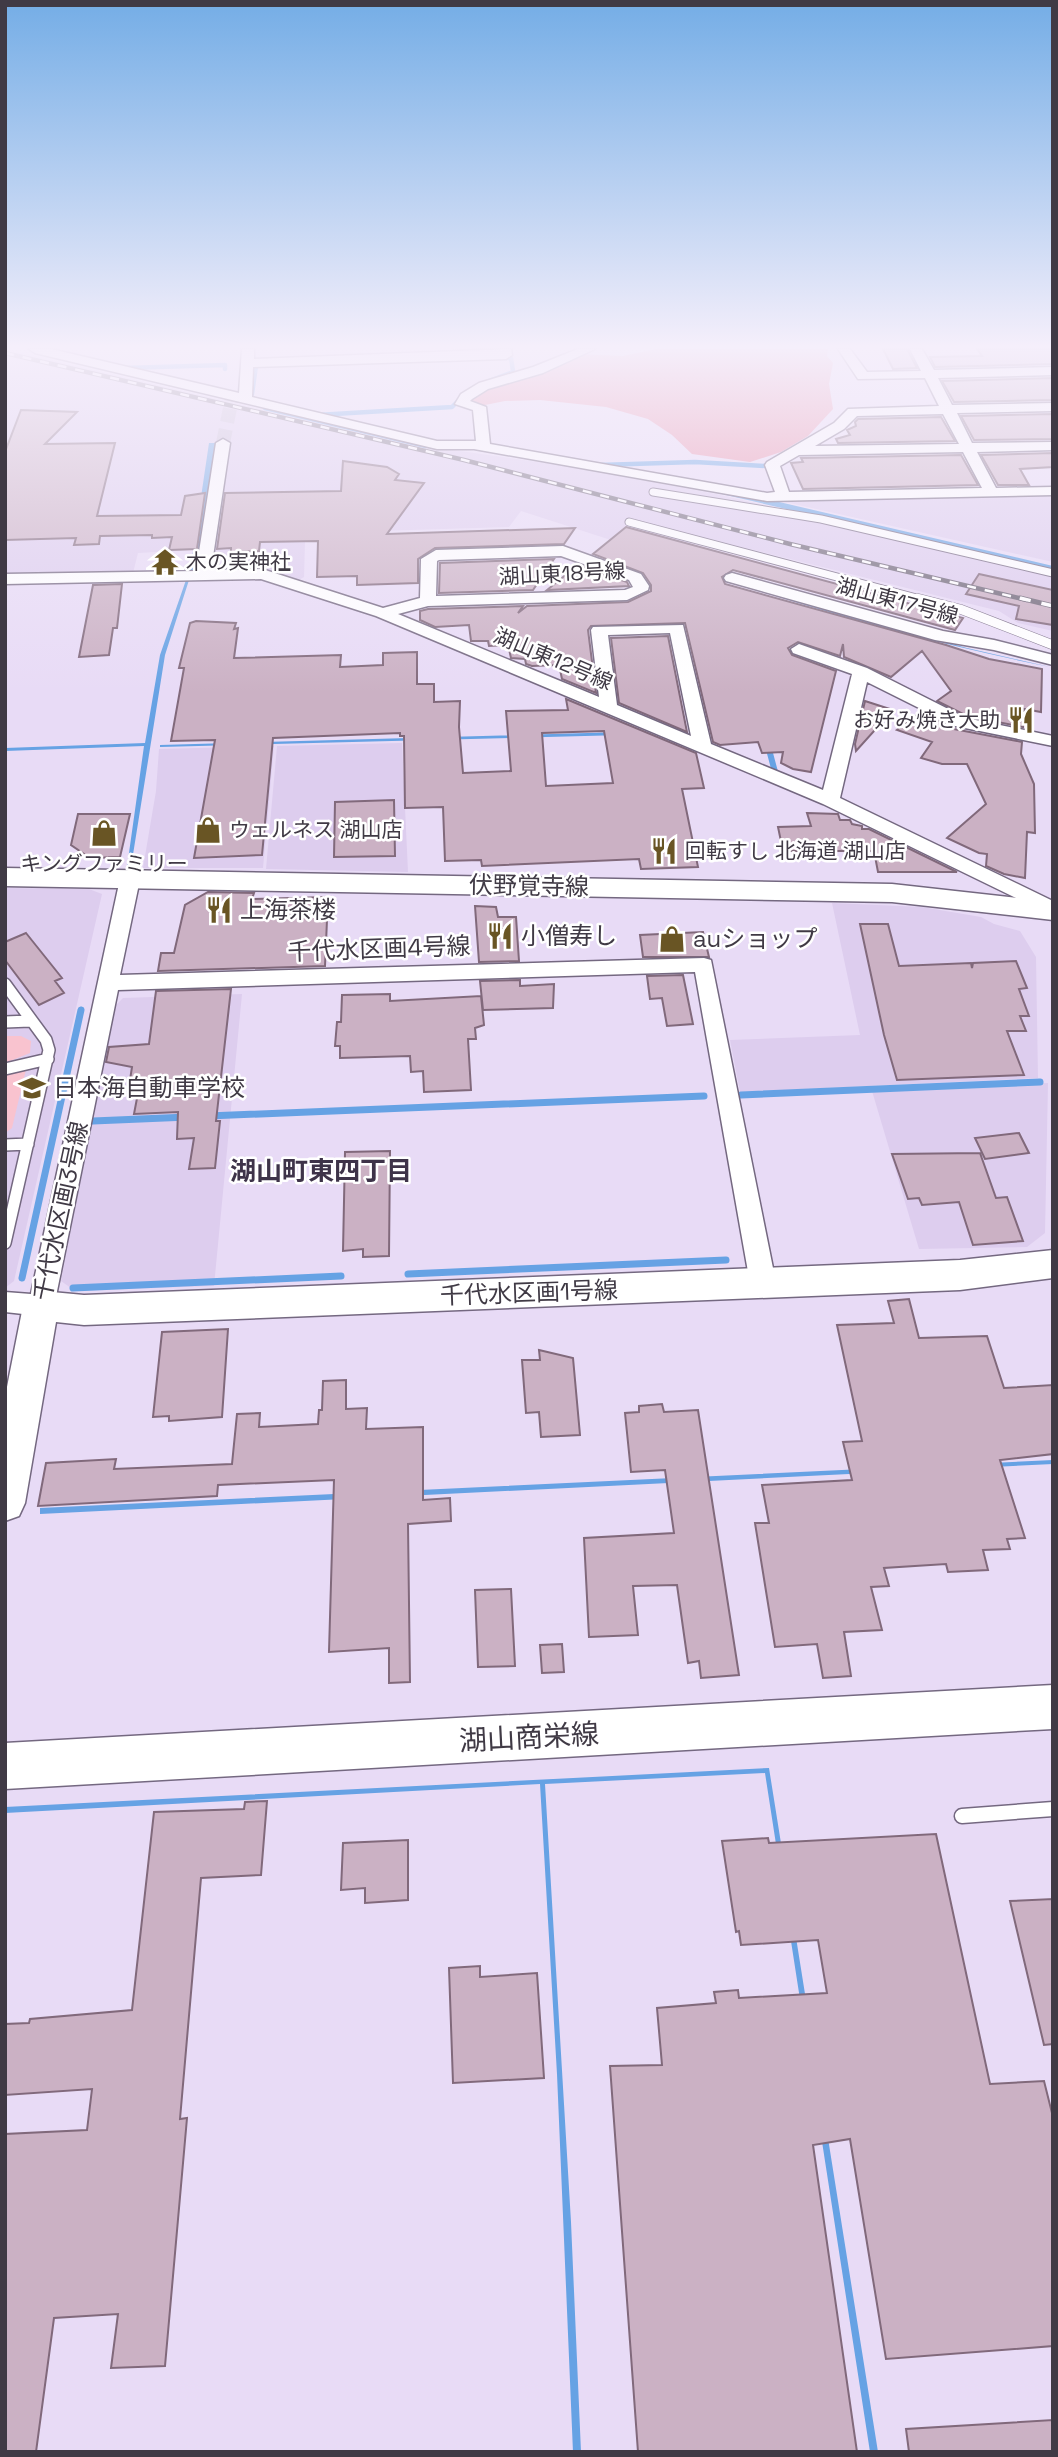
<svg xmlns="http://www.w3.org/2000/svg" width="1058" height="2457" viewBox="0 0 1058 2457" font-family="'Space Grotesk','Noto Sans JP',sans-serif">
  <style>
    .built { fill: #ddcdee }
    .green { fill: #f9c3cf }
    .forest { fill: #e98ca4 }
    .water { fill: #66a2e4 }
    .lines { fill: none; stroke-linecap: round; stroke-linejoin: round }
    .stream-far2 { stroke: #66a2e4; stroke-width: 4.5 }
    .stream-far1 { stroke: #66a2e4; stroke-width: 6 }
    .stream { stroke: #66a2e4; stroke-width: 7 }
    .building { fill: #cbb1c4; stroke: #81697b; stroke-width: 2; fill-rule: evenodd }
    .street-tunnel { stroke: #c6bbd3; stroke-width: 14; stroke-dasharray: 14 7; stroke-linecap: butt }
    .lane-far3-casing { stroke: #746880; stroke-width: 9 }
    .lane-far2-casing { stroke: #746880; stroke-width: 10 }
    .lane-far1-casing { stroke: #746880; stroke-width: 14 }
    .lane-casing { stroke: #746880; stroke-width: 17 }
    .street-casing { stroke: #746880; stroke-width: 3 }
    .secondary-casing { stroke: #746880; stroke-width: 3 }
    .lane-far3 { stroke: #fff; stroke-width: 7 }
    .lane-far2 { stroke: #fff; stroke-width: 9 }
    .lane-far1 { stroke: #fff; stroke-width: 11 }
    .lane { stroke: #fff; stroke-width: 14 }
    .street { fill: #fff; fill-rule: evenodd }
    .secondary { fill: #fff; fill-rule: evenodd }
    .rail-far1-casing { stroke: #6f6777; stroke-width: 4.5 }
    .rail-casing { stroke: #6f6777; stroke-width: 5 }
    .rail-far1 { stroke: #fff; stroke-width: 2.5; stroke-dasharray: 9; stroke-linecap: butt }
    .rail { stroke: #fff; stroke-width: 3.5; stroke-dasharray: 11; stroke-linecap: butt }
    .labels { text-anchor: middle; stroke-width: 5; stroke-linejoin: round; paint-order: stroke }
    .far-poi-label { font-size: 21px; fill: #403a45; stroke: #fff; text-anchor: start }
    .far-street-label { font-size: 21px; fill: #403a45; stroke: #fff }
    .street-label { font-size: 24px; fill: #403a45; stroke: #fff }
    .poi-label { font-size: 24px; fill: #403a45; stroke: #fff; text-anchor: start }
    .neighbourhood-label { font-size: 26px; font-weight: bold; fill: #3e3349; stroke: #fff }
    .near-street-label { font-size: 28px; fill: #403a45; stroke: #fff }
  </style>
  <rect width="100%" height="100%" fill="#e8dbf6"/>
  <path class="built" d="M 5,349 L 403,443 L 573,467 L 716,494 L 1053,571 L 1053,631 L 1018,623 L 999,611 L 702,537 L 673,560 L 521,511 L 509,527 L 378,531 L 377,540 L 305,542 L 304,577 L 297,581 L 212,554 L 192,550 L 138,553 L 133,573 L 5,577 Z
    M 1053,495 L 1053,562 L 785,502 Z
    M 402,743 L 408,872 L 266,869 L 277,746 Z
    M 274,746 L 263,868 L 143,868 L 156,791 L 159,749 Z
    M 5,888 L 89,889 L 102,894 L 14,1281 L 5,1288 Z
    M 832,903 L 922,907 L 981,917 L 994,924 L 1020,931 L 1036,957 L 1038,1078 L 740,1092 L 730,1040 L 860,1035 Z
    M 242,994 L 214,1286 L 71,1291 L 71,1288 L 61,1281 L 115,1006 L 123,998 Z
    M 1048,1083 L 1045,1233 L 1027,1247 L 919,1249 L 872,1091 Z"/>
  <path class="green" d="M 5,1036 L 21,1036 L 31,1041 L 30,1053 L 5,1063 Z
    M 27,1065 L 12,1128 L 5,1133 L 5,1075 Z"/>
  <path class="forest" d="M 656,349 L 828,349 L 827,356 L 833,363 L 829,384 L 833,409 L 808,436 L 781,452 L 750,462 L 692,454 L 672,435 L 648,419 L 606,407 L 540,400 L 505,401 L 480,406 L 465,404 L 478,390 L 576,354 L 623,356 Z"/>
  <path class="water" d="M 209,443 L 216,443 L 199,558 L 193,572 L 188,572 L 194,559 L 192,558 Z
    M 470,446 L 775,501 L 1053,566 L 1053,571 L 713,492 L 469,449 L 433,448 Z
    M 613,541 L 765,593 L 967,648 L 1050,667 C 901,637 756,593 613,541 Z
    M 186,580 L 189,580 L 165,655 L 131,867 L 127,867 L 144,746 L 5,751 L 5,748 L 145,743 L 160,655 Z
    M 623,732 L 623,735 L 160,747 L 160,745 Z
    M 1053,1460 L 1053,1464 L 40,1514 L 40,1508 Z
    M 769,1768 L 878,2452 L 870,2452 L 765,1773 L 545,1784 L 571,2222 L 581,2452 L 573,2452 L 557,2074 L 540,1784 L 5,1813 L 5,1807 Z"/>
  <g class="lines">
    <path class="stream-far2" d="M 499,358 L 511,358 L 513,371
      M 124,368 L 225,365 L 225,369
      M 489,381 L 513,372
      M 252,394 L 256,366 L 262,365
      M 265,408 L 426,446
      M 317,415 L 452,407 L 463,396
      M 600,465 L 695,462 L 766,466"/>
    <path class="stream-far1" d="M 767,742 L 775,772"/>
    <path class="stream" d="M 741,1095 L 1040,1082
      M 208,1116 L 704,1096
      M 93,1121 L 188,1117
      M 408,1274 L 726,1260
      M 22,1278 L 81,1010
      M 73,1288 L 341,1276"/>
  </g>
  <path class="building" d="M 883,349 L 907,349 L 917,368 L 893,369 Z
    M 977,349 L 1053,349 L 1053,364 L 935,367 L 930,357 L 982,356 Z
    M 1053,378 L 1053,400 L 954,402 L 942,381 Z
    M 21,410 L 77,412 L 45,444 L 115,443 L 97,516 L 181,515 L 185,496 L 205,493 L 197,549 L 169,550 L 172,537 L 152,538 L 152,535 L 100,536 L 99,544 L 74,545 L 76,538 L 5,540 L 5,452 Z
    M 1053,414 L 1053,439 L 974,440 L 961,416 Z
    M 941,417 L 955,441 L 838,443 L 836,439 L 850,435 L 847,430 L 856,426 L 855,422 L 858,419 Z
    M 1053,453 L 1053,467 L 1020,469 L 1029,485 L 998,485 L 981,455 Z
    M 961,455 L 978,485 L 803,489 L 791,463 L 803,462 L 801,458 Z
    M 343,461 L 387,467 L 399,474 L 395,480 L 424,483 L 387,534 L 575,528 L 564,544 L 435,548 L 418,559 L 418,583 L 357,585 L 357,576 L 317,577 L 318,541 L 260,542 L 259,551 L 231,552 L 231,548 L 217,549 L 225,493 L 341,491 Z
    M 626,527 L 963,618 L 955,630 L 733,570 L 722,577 L 725,584 L 946,645 L 989,659 L 1042,669 L 1041,712 L 1024,709 L 1023,727 L 967,716 L 937,701 L 951,691 L 922,651 L 891,677 L 844,657 L 843,644 L 840,656 L 798,642 L 788,648 L 792,655 L 836,671 L 811,772 L 793,769 L 781,763 L 783,752 L 762,753 L 758,742 L 720,745 L 713,742 L 685,623 L 591,626 L 588,630 L 596,693 L 562,679 L 559,665 L 532,666 L 526,664 L 525,659 L 511,658 L 508,645 L 489,646 L 488,641 L 471,641 L 469,625 L 435,627 L 420,620 L 420,611 L 428,609 L 523,606 L 518,613 L 527,606 L 628,602 L 651,591 L 651,585 L 643,573 L 593,554 Z
    M 554,559 L 533,590 L 439,593 L 440,563 Z
    M 578,565 L 627,582 L 629,586 L 547,590 Z
    M 979,574 L 1053,590 L 1053,625 L 1016,619 L 1019,606 L 966,594 Z
    M 122,584 L 117,628 L 113,628 L 109,655 L 79,657 L 93,585 Z
    M 196,621 L 236,623 L 234,629 L 238,628 L 234,658 L 341,655 L 340,667 L 383,665 L 383,653 L 417,652 L 417,684 L 434,684 L 434,702 L 460,701 L 459,727 L 463,773 L 511,771 L 506,711 L 568,710 L 566,699 L 696,753 L 704,788 L 682,789 L 698,867 L 641,869 L 639,859 L 482,866 L 481,860 L 445,861 L 443,807 L 405,808 L 404,736 L 400,736 L 400,733 L 273,738 L 262,855 L 194,858 L 215,740 L 171,741 L 184,668 L 179,668 L 190,623 ZM 604,731 L 613,783 L 546,786 L 542,733 Z
    M 668,636 L 687,732 L 619,703 L 611,638 Z
    M 865,701 L 893,710 L 856,751 L 855,744 Z
    M 921,712 L 954,729 L 1022,742 L 1021,754 L 1034,784 L 1035,833 L 1027,832 L 1025,878 L 1004,874 L 986,866 L 987,854 L 979,853 L 947,838 L 986,804 L 967,764 L 942,764 L 921,758 L 932,742 L 897,730 Z
    M 394,800 L 395,856 L 334,857 L 335,802 Z
    M 807,813 L 838,814 L 840,820 L 850,820 L 852,824 L 862,826 L 862,829 L 869,829 L 957,872 L 878,872 L 874,851 L 783,851 L 778,827 L 811,826 Z
    M 78,814 L 130,814 L 120,857 L 90,858 L 71,845 Z
    M 208,892 L 254,893 L 252,899 L 328,897 L 325,966 L 158,971 L 161,953 L 174,953 L 185,905 Z
    M 475,906 L 496,907 L 498,917 L 516,917 L 519,961 L 479,962 Z
    M 860,924 L 888,924 L 899,966 L 971,963 L 972,968 L 973,963 L 1016,961 L 1027,988 L 1019,989 L 1029,1016 L 1020,1016 L 1026,1031 L 1007,1031 L 1024,1075 L 897,1080 L 884,1035 Z
    M 703,932 L 709,957 L 643,957 L 640,935 Z
    M 26,933 L 62,978 L 55,981 L 64,993 L 39,1005 L 5,960 L 5,942 Z
    M 683,975 L 693,1024 L 667,1026 L 662,998 L 650,999 L 647,976 Z
    M 520,980 L 520,986 L 554,984 L 553,1008 L 483,1010 L 480,981 Z
    M 231,989 L 216,1121 L 220,1121 L 215,1168 L 189,1169 L 194,1138 L 177,1139 L 178,1112 L 134,1114 L 138,1093 L 128,1093 L 132,1067 L 106,1062 L 109,1047 L 149,1044 L 156,991 Z
    M 390,994 L 390,1001 L 481,996 L 484,1025 L 475,1028 L 476,1039 L 468,1039 L 471,1090 L 424,1092 L 423,1071 L 411,1072 L 410,1056 L 340,1058 L 340,1046 L 335,1046 L 337,1022 L 341,1022 L 342,995 Z
    M 1019,1133 L 1029,1153 L 985,1159 L 975,1138 Z
    M 390,1151 L 389,1256 L 363,1257 L 363,1249 L 343,1251 L 345,1152 Z
    M 980,1153 L 996,1198 L 1007,1197 L 1023,1241 L 973,1245 L 959,1202 L 922,1205 L 919,1198 L 908,1199 L 892,1154 Z
    M 909,1299 L 919,1338 L 987,1336 L 1004,1388 L 1053,1385 L 1053,1454 L 1000,1460 L 1025,1538 L 1007,1539 L 1010,1549 L 983,1550 L 988,1570 L 948,1572 L 946,1564 L 884,1568 L 889,1586 L 871,1587 L 882,1630 L 844,1632 L 851,1676 L 823,1678 L 817,1644 L 775,1647 L 755,1523 L 769,1523 L 762,1485 L 852,1480 L 843,1442 L 862,1441 L 837,1325 L 894,1323 L 888,1301 Z
    M 228,1329 L 222,1417 L 169,1421 L 169,1416 L 153,1417 L 162,1332 Z
    M 539,1350 L 573,1358 L 580,1435 L 541,1437 L 539,1412 L 526,1413 L 522,1360 L 540,1360 Z
    M 346,1380 L 346,1409 L 367,1408 L 366,1429 L 423,1427 L 423,1500 L 450,1498 L 451,1521 L 408,1524 L 410,1682 L 389,1683 L 389,1648 L 329,1652 L 334,1480 L 218,1485 L 217,1496 L 38,1506 L 46,1463 L 116,1459 L 114,1469 L 232,1464 L 237,1414 L 260,1413 L 259,1427 L 318,1424 L 319,1410 L 322,1410 L 323,1381 Z
    M 662,1404 L 664,1412 L 698,1410 L 739,1675 L 701,1678 L 699,1661 L 688,1663 L 677,1585 L 633,1586 L 638,1635 L 589,1637 L 584,1538 L 674,1533 L 665,1470 L 631,1472 L 625,1413 L 639,1412 L 639,1406 Z
    M 511,1589 L 515,1666 L 478,1667 L 475,1590 Z
    M 562,1644 L 564,1672 L 542,1673 L 540,1645 Z
    M 267,1801 L 261,1875 L 201,1878 L 180,2119 L 187,2118 L 165,2366 L 111,2368 L 118,2314 L 54,2318 L 36,2452 L 5,2452 L 5,2134 L 87,2130 L 92,2089 L 5,2095 L 5,2024 L 29,2023 L 30,2019 L 132,2010 L 154,1812 L 244,1809 L 245,1802 Z
    M 936,1834 L 990,2084 L 1044,2081 L 1053,2117 L 1053,2346 L 886,2359 L 850,2139 L 813,2145 L 857,2452 L 638,2452 L 610,2066 L 662,2065 L 657,2008 L 716,2003 L 714,1992 L 738,1990 L 739,1998 L 827,1993 L 818,1940 L 741,1945 L 739,1931 L 736,1932 L 722,1841 L 768,1838 L 769,1843 Z
    M 408,1840 L 408,1900 L 365,1903 L 365,1888 L 341,1890 L 343,1843 Z
    M 1053,1899 L 1053,2044 L 1044,2045 L 1010,1901 Z
    M 480,1966 L 480,1977 L 537,1973 L 544,2078 L 453,2083 L 449,1968 Z
    M 1053,2420 L 1053,2452 L 909,2452 L 906,2429 Z"/>
  <g class="lines">
    <path class="street-tunnel" d="M 223,443 L 233,393"/>
    <defs>
      <path id="lane-far3" d="M 653,492 L 821,519 L 1053,573
        M 629,522 L 924,600"/>
      <path id="lane-far2" d="M 917,598 L 960,609 L 1053,645"/>
      <path id="lane-far1" d="M 5,984 L 46,1040 L 49,1050 L 5,1243
        M 5,1022 L 30,1021
        M 5,1069 L 48,1059
        M 5,1145 L 28,1144"/>
      <path id="lane" d="M 962,1816 L 1053,1809"/>
      <path id="street" d="M 29,349 L 51,349 L 239,393 L 242,349 L 254,349 L 254,359 L 511,349 L 512,355 L 506,359 L 253,367 L 252,397 L 437,441 L 476,441 L 473,410 L 455,404 L 461,394 L 479,383 L 533,367 L 578,349 L 595,349 L 543,373 L 488,389 L 472,399 L 470,401 L 486,407 L 490,444 L 767,493 L 775,492 L 765,465 L 767,462 L 834,423 L 848,409 L 939,406 L 925,378 L 858,379 L 838,349 L 850,349 L 867,372 L 921,371 L 910,349 L 922,349 L 934,370 L 1053,367 L 1053,375 L 938,378 L 952,405 L 1053,403 L 1053,411 L 957,413 L 972,443 L 1053,442 L 1053,450 L 977,452 L 996,488 L 1053,487 L 1053,495 L 767,501 L 474,449 L 437,449 L 35,353 ZM 943,414 L 959,444 L 815,446 L 844,429 L 857,416 ZM 963,452 L 982,488 L 789,492 L 780,466 L 799,455 Z
        M 223,439 L 230,443 L 211,570 L 262,569 L 383,608 L 420,598 L 421,559 L 436,550 L 563,546 L 641,574 L 649,586 L 648,590 L 627,600 L 428,606 L 398,614 L 599,697 L 591,630 L 593,627 L 683,625 L 711,744 L 823,790 L 852,674 L 793,653 L 791,649 L 799,644 L 867,668 L 966,718 L 1053,736 L 1053,746 L 955,726 L 867,682 L 840,798 L 1053,901 L 1053,916 L 823,804 L 376,616 L 261,579 L 5,584 L 5,574 L 196,571 L 216,443 ZM 561,556 L 629,580 L 633,587 L 625,590 L 436,596 L 437,561 L 439,560 ZM 670,633 L 691,736 L 617,705 L 608,635 Z
        M 732,573 L 943,631 L 994,640 L 1053,655 L 1053,665 L 994,650 L 935,640 L 726,581 L 724,578 L 726,575 Z
        M 130,873 L 137,875 L 140,879 L 120,975 L 704,958 L 711,960 L 776,1283 L 772,1290 L 763,1293 L 754,1290 L 750,1283 L 695,972 L 118,990 L 54,1306 L 50,1313 L 41,1316 L 5,1312 L 5,1292 L 31,1294 L 120,879 L 123,875 Z"/>
      <path id="secondary" d="M 5,868 L 892,884 L 1053,902 L 1053,920 L 892,902 L 5,886 Z
        M 1053,1250 L 1053,1278 L 960,1290 L 84,1325 L 56,1322 L 25,1503 L 19,1516 L 5,1521 L 5,1397 L 23,1306 L 28,1295 L 41,1291 L 84,1295 L 960,1260 Z
        M 1053,1685 L 1053,1729 L 5,1789 L 5,1743 Z"/>
    </defs>
    <use href="#lane-far3" class="lane-far3-casing"/>
    <use href="#lane-far2" class="lane-far2-casing"/>
    <use href="#lane-far1" class="lane-far1-casing"/>
    <use href="#lane" class="lane-casing"/>
    <use href="#street" class="street-casing"/>
    <use href="#secondary" class="secondary-casing"/>
    <use href="#lane-far3" class="lane-far3"/>
    <use href="#lane-far2" class="lane-far2"/>
    <use href="#lane-far1" class="lane-far1"/>
    <use href="#lane" class="lane"/>
    <use href="#street" class="street"/>
    <use href="#secondary" class="secondary"/>
    <defs>
      <path id="rail-far1" d="M 5,353 L 464,460 L 790,544 L 1027,600"/>
      <path id="rail" d="M 1020,598 L 1053,606"/>
    </defs>
    <use href="#rail-far1" class="rail-far1-casing"/>
    <use href="#rail" class="rail-casing"/>
    <use href="#rail-far1" class="rail-far1"/>
    <use href="#rail" class="rail"/>
  </g>
  <linearGradient id="sky" x2="0" y2="1"><stop stop-color="#74ade6"/><stop offset="0.5" stop-color="#f5effb"/><stop offset="1" stop-color="#f5effb" stop-opacity="0"/></linearGradient>
  <rect width="1058" height="693" fill="url(#sky)"/>
  <defs>
    <symbol id="temple-bare" viewBox="-9 -9 18 18"><path d="M0-6L5-2H3V0L6.5 2.5H4V6H1.5V3h-3V6H-4V2.5H-6.5L-3 0V-2H-5Z" fill="#695524" stroke="#fff" stroke-width="2.5" paint-order="stroke"/></symbol>
    <symbol id="restaurant-bare" viewBox="-9 -9 18 18"><path d="M-5-6h1v4h1v-4h1v4h1v-4h1v5L-1.5 .5V6h-2V.5L-5-1ZM5-6V6H3V1.5H1.5Q1.5-4 5-6Z" fill="#695524" stroke="#fff" stroke-width="2.5" paint-order="stroke"/></symbol>
    <symbol id="shop-bare" viewBox="-9 -9 18 18"><path d="M-5-2.5h2.3a2.7 3.5 0 0 1 5.4 0H5L5.5 6h-11ZM-1.5-2.5h3a1.5 2.3 0 0 0-3 0Z" fill="#695524" stroke="#fff" stroke-width="2.5" paint-order="stroke"/></symbol>
    <symbol id="school-bare" viewBox="-9 -9 18 18"><path d="M0-5L7-2L0 1L-7-2ZM-4 1L0 2.5L4 1V4Q0 6-4 4Z" fill="#695524" stroke="#fff" stroke-width="2.5" paint-order="stroke"/></symbol>
  </defs>
  <g fill-rule="evenodd">
    <use href="#temple-bare" x="146" y="543" width="38" height="38"/>
    <use href="#restaurant-bare" x="1002" y="701" width="38" height="38"/>
    <use href="#shop-bare" x="189" y="811" width="38" height="38"/>
    <use href="#shop-bare" x="85" y="814" width="38" height="38"/>
    <use href="#restaurant-bare" x="645" y="832" width="38" height="38"/>
    <use href="#restaurant-bare" x="200" y="891" width="38" height="38"/>
    <use href="#restaurant-bare" x="481" y="917" width="38" height="38"/>
    <use href="#shop-bare" x="653" y="920" width="38" height="38"/>
    <use href="#school-bare" x="13" y="1069" width="38" height="38"/>
  </g>
  <g class="labels">
    <g class="far-poi-label">
      <text x="186" y="569">木の実神社</text>
      <text x="1000" y="727" text-anchor="end">お好み焼き大助</text>
      <text x="229" y="837">ウェルネス 湖山店</text>
      <text x="685" y="858">回転すし 北海道 湖山店</text>
      <text x="104" y="871" text-anchor="middle">キングファミリー</text>
    </g>
    <g class="far-street-label">
      <text transform="translate(562 574) rotate(-3)" y="7">湖山東18号線</text>
      <text transform="translate(897 601) rotate(15)" y="7">湖山東17号線</text>
      <text transform="translate(553 659) rotate(23)" y="7">湖山東12号線</text>
    </g>
    <g class="street-label">
      <text transform="translate(529 886) rotate(1)" y="8">伏野覚寺線</text>
      <text transform="translate(379 949) rotate(-2)" y="8">千代水区画4号線</text>
      <text transform="translate(61 1211) rotate(-78)" y="8">千代水区画3号線</text>
      <text transform="translate(529 1293) rotate(-2)" y="8">千代水区画1号線</text>
    </g>
    <g class="poi-label">
      <text x="240" y="918">上海茶楼</text>
      <text x="521" y="944">小僧寿し</text>
      <text x="693" y="947">auショップ</text>
      <text x="53" y="1096">日本海自動車学校</text>
    </g>
    <g class="neighbourhood-label">
      <text x="321" y="1180">湖山町東四丁目</text>
    </g>
    <g class="near-street-label">
      <text transform="translate(529 1737) rotate(-3)" y="10">湖山商栄線</text>
    </g>
  </g>
  <rect width="1058" height="2457" fill="none" stroke="#403a45" stroke-width="14"/>
</svg>
